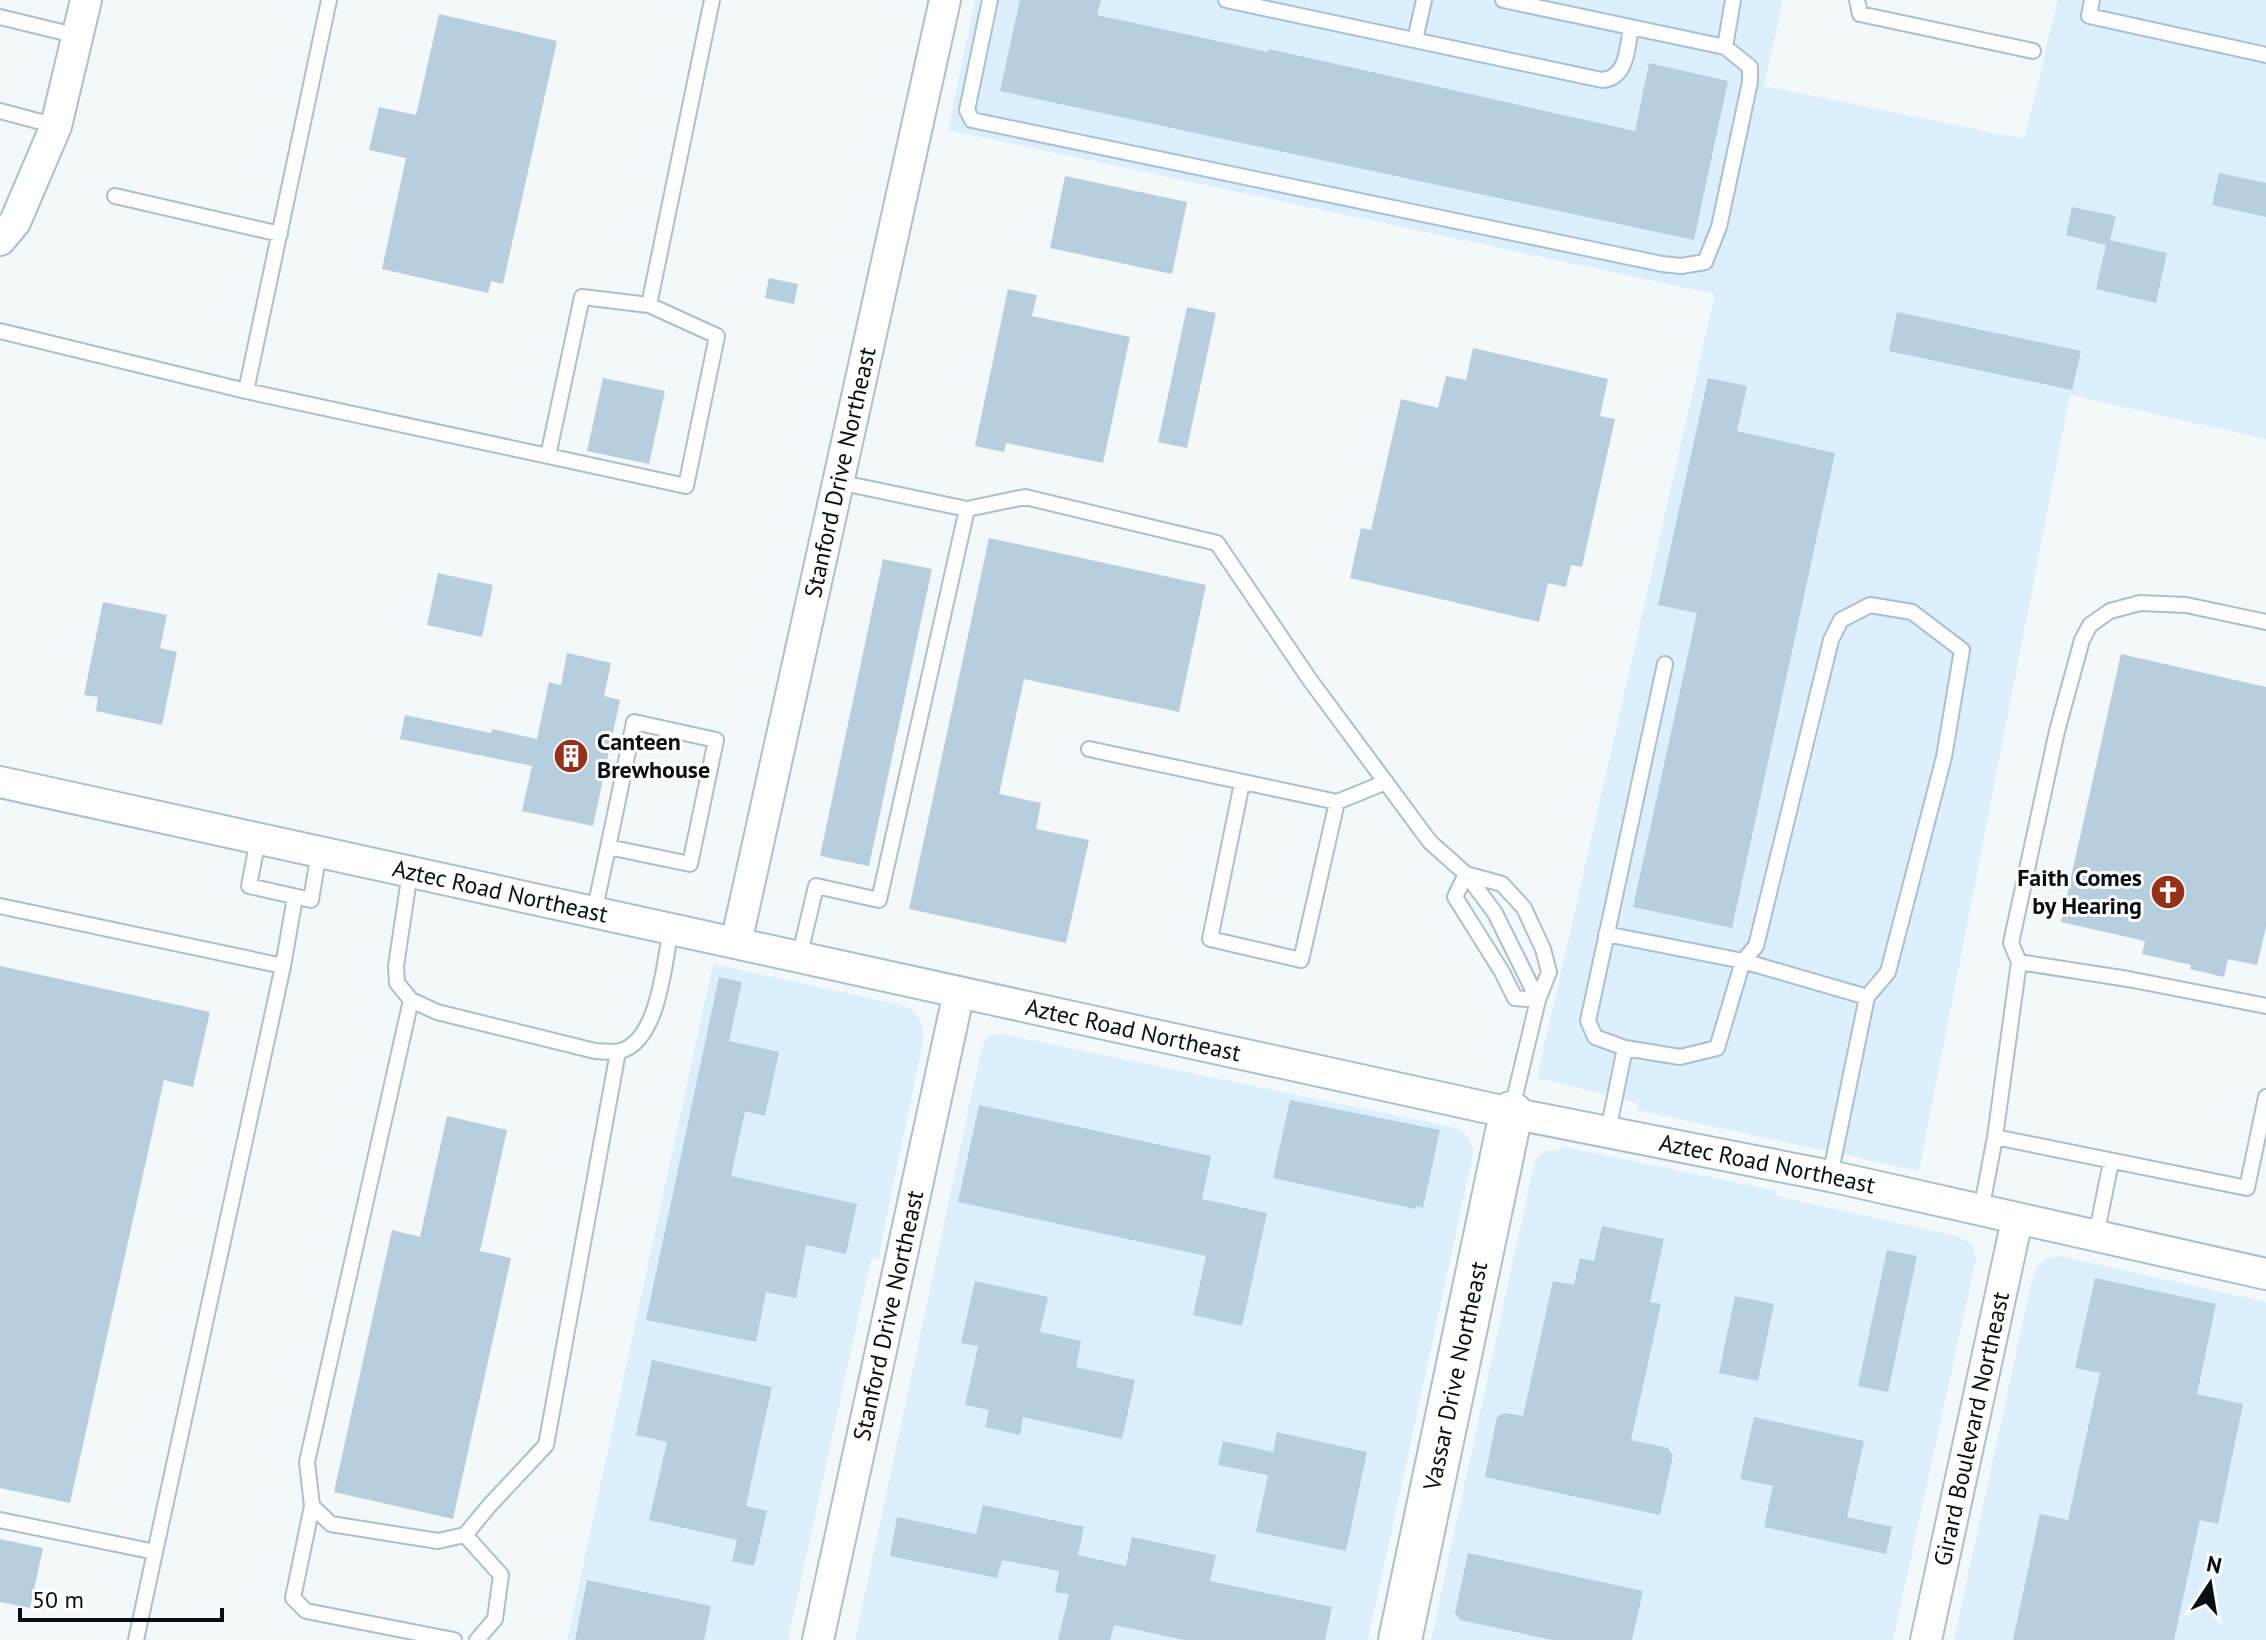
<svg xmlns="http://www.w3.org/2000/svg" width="2266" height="1640" viewBox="0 0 2266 1640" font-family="'PT Sans',sans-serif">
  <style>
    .built { fill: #dceffc }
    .building { fill: #b6cede }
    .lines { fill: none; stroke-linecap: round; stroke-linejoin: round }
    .lane-casing { stroke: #a8c0d0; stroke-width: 18 }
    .street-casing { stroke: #a8c0d0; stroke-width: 34 }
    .secondary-casing { stroke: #a8c0d0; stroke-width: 46 }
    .lane { stroke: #fff; stroke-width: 14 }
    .street { stroke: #fff; stroke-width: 30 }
    .secondary { stroke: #fff; stroke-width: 42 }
    .labels { text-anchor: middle; stroke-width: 6; stroke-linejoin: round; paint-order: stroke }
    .street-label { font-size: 24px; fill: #070f14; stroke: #fff }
    .poi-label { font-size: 24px; font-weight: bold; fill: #070f14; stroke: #fff; text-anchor: start }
  </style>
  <rect width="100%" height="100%" fill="#f3f8fb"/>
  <path class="built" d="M 975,0 L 1783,0 L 1764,86 L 2024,139 L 2058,0 L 2266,0 L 2266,439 L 2070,395 L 1919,1171 L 1637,1110 L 1638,1103 L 1537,1078 L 1715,294 L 948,130 Z
    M 713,964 L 901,1005 L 912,1010 L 921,1022 L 924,1036 L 878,1259 L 871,1259 L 788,1640 L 567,1640 Z
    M 1002,1034 L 1452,1127 L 1463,1132 L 1470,1139 L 1473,1154 L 1368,1640 L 855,1640 L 979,1060 L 983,1045 L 989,1036 Z
    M 1561,1146 L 1777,1191 L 1776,1196 L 1960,1237 L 1973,1246 L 1976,1259 L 1893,1640 L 1431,1640 L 1534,1164 L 1537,1157 L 1545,1151 L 1561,1150 Z
    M 2060,1256 L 2266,1302 L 2266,1640 L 1954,1640 L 2031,1284 L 2036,1268 L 2045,1259 Z"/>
  <path class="building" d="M 1020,0 L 1101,0 L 1097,15 L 1268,52 L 1269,49 L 1635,131 L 1649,63 L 1728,81 L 1694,240 L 1000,91 Z
    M 439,14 L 557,41 L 503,284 L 491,281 L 488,293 L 382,269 L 406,158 L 369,150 L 379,107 L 416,115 Z
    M 2219,173 L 2266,183 L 2266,217 L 2212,205 Z
    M 1065,176 L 1187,202 L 1172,274 L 1050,248 Z
    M 2072,207 L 2116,216 L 2110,240 L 2167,253 L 2156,303 L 2096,289 L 2106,245 L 2066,235 Z
    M 769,278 L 798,284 L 794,304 L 765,298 Z
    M 1008,289 L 1037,295 L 1032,316 L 1130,337 L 1103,463 L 1006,443 L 1004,452 L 975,446 Z
    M 1187,307 L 1216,313 L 1187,448 L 1158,442 Z
    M 1897,312 L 2081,351 L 2072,390 L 1889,351 Z
    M 1473,348 L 1608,379 L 1600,416 L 1615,419 L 1582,567 L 1571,565 L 1566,587 L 1548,583 L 1539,622 L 1350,578 L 1361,528 L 1371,530 L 1401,399 L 1438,408 L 1446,376 L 1466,380 Z
    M 603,378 L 665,391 L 649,464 L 587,451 Z
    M 1708,378 L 1747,386 L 1737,431 L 1835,453 L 1732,928 L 1633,907 L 1697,613 L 1658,605 Z
    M 989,538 L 1206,585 L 1179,712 L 1024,679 L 999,794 L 1041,803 L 1036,829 L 1089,840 L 1066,943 L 909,909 Z
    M 883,559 L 932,569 L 869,866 L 820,856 Z
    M 438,573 L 493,585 L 482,637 L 427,625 Z
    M 103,602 L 167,615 L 160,648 L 177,652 L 162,725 L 96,711 L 98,697 L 84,695 Z
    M 567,653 L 611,663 L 604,696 L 620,700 L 593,826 L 522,811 L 532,766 L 400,739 L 405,715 L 491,733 L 492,729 L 537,739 L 549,682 L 561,685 Z
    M 2121,654 L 2266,687 L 2266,927 L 2257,965 L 2228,959 L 2224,977 L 2190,969 L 2191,965 L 2142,954 L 2145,941 L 2061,922 Z
    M 0,966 L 210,1012 L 193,1087 L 164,1080 L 70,1503 L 0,1488 Z
    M 719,977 L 742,982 L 729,1041 L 779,1052 L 765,1116 L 745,1111 L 731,1176 L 857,1204 L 846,1254 L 806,1245 L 796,1298 L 766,1292 L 756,1342 L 646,1320 Z
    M 1290,1100 L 1440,1130 L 1423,1208 L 1416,1206 L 1415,1209 L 1273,1178 Z
    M 979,1105 L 1211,1156 L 1202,1199 L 1267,1213 L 1242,1326 L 1193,1315 L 1206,1256 L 958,1202 Z
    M 447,1116 L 507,1130 L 480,1251 L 511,1258 L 453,1519 L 334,1492 L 392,1230 L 420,1237 Z
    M 1602,1226 L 1664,1239 L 1650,1302 L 1661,1304 L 1631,1440 L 1668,1448 L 1673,1455 L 1660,1515 L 1485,1477 L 1497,1417 L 1505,1413 L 1523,1416 L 1553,1281 L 1574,1285 L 1580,1258 L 1594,1261 Z
    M 1887,1250 L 1917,1256 L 1888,1392 L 1858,1386 Z
    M 2095,1278 L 2216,1304 L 2197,1394 L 2243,1404 L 2218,1524 L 2200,1520 L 2174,1640 L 2013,1640 L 2040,1514 L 2068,1520 L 2100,1373 L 2075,1368 Z
    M 975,1281 L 1048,1297 L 1040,1332 L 1081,1341 L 1076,1367 L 1135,1380 L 1122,1439 L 1023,1417 L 1020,1435 L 985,1427 L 989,1410 L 965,1405 L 978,1346 L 961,1343 Z
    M 1735,1296 L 1774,1304 L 1758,1381 L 1719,1373 Z
    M 652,1360 L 772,1387 L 746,1506 L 767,1511 L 754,1566 L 732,1561 L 737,1540 L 649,1520 L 667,1442 L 636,1435 Z
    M 1754,1417 L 1864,1441 L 1847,1517 L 1892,1527 L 1886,1554 L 1764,1527 L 1773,1486 L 1740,1479 Z
    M 1277,1432 L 1367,1452 L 1346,1551 L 1256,1532 L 1268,1475 L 1218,1465 L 1223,1441 L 1273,1452 Z
    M 983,1505 L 1084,1527 L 1078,1555 L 1126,1566 L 1132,1537 L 1216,1555 L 1210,1581 L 1332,1607 L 1325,1640 L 1184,1640 L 1114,1625 L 1110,1640 L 1058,1640 L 1069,1594 L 1055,1592 L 1059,1571 L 1002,1560 L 997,1578 L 890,1556 L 897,1517 L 976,1534 Z
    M 0,1539 L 43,1548 L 30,1608 L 0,1602 Z
    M 1468,1553 L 1643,1591 L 1632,1640 L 1552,1640 L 1460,1620 L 1455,1613 Z
    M 587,1580 L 711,1606 L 704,1640 L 575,1640 Z"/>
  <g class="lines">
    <defs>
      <path id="lane" d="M 990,0 L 967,110 L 972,120 L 1662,264 L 1681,266 L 1705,262 L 1719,227 L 1750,82 L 1750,67 L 1725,47
        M 1226,0 L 1602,80 C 1628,78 1627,47 1631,27
        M 1503,0 L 1725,47 L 1733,0
        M 1857,0 L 1860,14 L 2033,51
        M 2092,0 L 2089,16 L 2266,55
        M 0,17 L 78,36
        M 1415,40 L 1424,0
        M 0,111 L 56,126
        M 115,196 L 280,234
        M 0,331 L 246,391 L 329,0
        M 246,391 L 548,456 L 582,297 L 649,305 L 712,0
        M 548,456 L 686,486 L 717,336 L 649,305
        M 967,509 L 1025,497 L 1217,543 L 1310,680 L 1430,842 L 1466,874 L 1495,913 L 1538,1000
        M 1870,605 L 1912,612 L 1962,650 L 1944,757 L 1888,972 L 1867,997 L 1743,961 L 1756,946 L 1831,640 L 1841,620 Z
        M 1089,749 L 1337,802 L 1386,782
        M 1242,783 L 1210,939 L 1301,960 L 1337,802
        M 258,839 L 249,886 L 311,900 L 319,852
        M 410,872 L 396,966 L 397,983 L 411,1000 L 437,1012 L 595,1051 C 602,1051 612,1053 620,1051 C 659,1041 664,963 671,929
        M 1466,874 L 1502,884 L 1524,908 L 1543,949 L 1549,972 L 1538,1000 L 1512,1108
        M 1466,874 L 1455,897 L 1502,972 L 1515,998 L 1538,1000
        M 0,906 L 283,966 L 295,897
        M 594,912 C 608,849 621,786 634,722 L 716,740 L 690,864 L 608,847
        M 1606,934 L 1743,961 L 1717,1048 L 1680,1057 L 1625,1048
        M 799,958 L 816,886 L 879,900 L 967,509 L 838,482
        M 2019,962 L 2128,979 L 2266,1006
        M 411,1000 L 307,1462 L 312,1506 L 331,1524 L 438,1541 L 465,1535 L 489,1506 L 546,1445 L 618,1052
        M 1608,1131 L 1625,1048 L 1595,1037 L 1588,1021 L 1665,664
        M 1995,1137 L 2247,1188 L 2266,1097
        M 1830,1176 L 1867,997
        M 1981,1211 L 1995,1137 L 2019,962 L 2011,943 L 2057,731 L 2082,640 L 2090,625 L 2110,611 L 2140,603 L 2186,605 L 2266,622
        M 2096,1236 L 2111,1162
        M 312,1506 L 293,1598 L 306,1611 L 454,1640
        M 0,1520 L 155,1552 L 283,966
        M 465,1535 L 501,1575 L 495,1619 L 477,1640
        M 136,1640 L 155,1552"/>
      <g id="street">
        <path d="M 0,240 L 15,222 L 56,126 L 86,0"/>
        <path id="s1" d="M 0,782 L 1511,1113 L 1830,1176 L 2266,1274"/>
        <path id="s2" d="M 736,943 L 945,0"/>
        <path id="s3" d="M 818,1640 L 959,992"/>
        <path id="s4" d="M 1926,1640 L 2017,1220"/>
      </g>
      <g id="secondary">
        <path id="s5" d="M 1400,1640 L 1511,1113"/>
      </g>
    </defs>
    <use href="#lane" class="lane-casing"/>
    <use href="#street" class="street-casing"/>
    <use href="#secondary" class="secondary-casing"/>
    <use href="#lane" class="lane"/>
    <use href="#street" class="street"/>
    <use href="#secondary" class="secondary"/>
  </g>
  <defs>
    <symbol id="building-disc" viewBox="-11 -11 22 22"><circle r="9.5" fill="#982f19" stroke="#fff"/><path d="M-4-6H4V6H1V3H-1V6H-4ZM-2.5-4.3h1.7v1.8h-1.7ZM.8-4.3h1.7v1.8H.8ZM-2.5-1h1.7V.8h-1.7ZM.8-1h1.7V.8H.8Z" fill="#fff"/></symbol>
    <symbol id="church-disc" viewBox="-11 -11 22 22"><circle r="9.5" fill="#982f19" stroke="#fff"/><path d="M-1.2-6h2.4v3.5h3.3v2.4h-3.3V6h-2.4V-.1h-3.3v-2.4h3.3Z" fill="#fff"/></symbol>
  </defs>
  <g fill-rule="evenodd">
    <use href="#building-disc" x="551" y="736" width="40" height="40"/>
    <use href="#church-disc" x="2148" y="872" width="40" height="40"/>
  </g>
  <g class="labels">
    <g class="street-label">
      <text dy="8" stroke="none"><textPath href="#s2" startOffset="482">Stanford Drive Northeast</textPath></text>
      <text dy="8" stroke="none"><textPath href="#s1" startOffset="512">Aztec Road Northeast</textPath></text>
      <text dy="8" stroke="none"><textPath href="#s1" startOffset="1160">Aztec Road Northeast</textPath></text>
      <text dy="8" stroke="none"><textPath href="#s1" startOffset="1808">Aztec Road Northeast</textPath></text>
      <text dy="8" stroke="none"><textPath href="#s3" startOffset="332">Stanford Drive Northeast</textPath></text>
      <text dy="8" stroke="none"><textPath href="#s5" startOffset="270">Vassar Drive Northeast</textPath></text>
      <text dy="8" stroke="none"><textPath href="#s4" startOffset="216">Girard Boulevard Northeast</textPath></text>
    </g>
    <g class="poi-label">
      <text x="597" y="750">Canteen<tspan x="597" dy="28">Brewhouse</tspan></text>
      <text x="2142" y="886" text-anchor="end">Faith Comes<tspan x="2142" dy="28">by Hearing</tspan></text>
    </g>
  </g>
  <g transform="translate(2210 1584) rotate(12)" stroke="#ffffff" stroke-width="6" paint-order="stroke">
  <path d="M0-6L14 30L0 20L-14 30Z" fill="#070f14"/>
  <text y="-12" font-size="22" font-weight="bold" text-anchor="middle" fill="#070f14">N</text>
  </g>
  <path d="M20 1608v12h202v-12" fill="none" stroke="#070f14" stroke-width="4"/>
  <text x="32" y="1608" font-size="24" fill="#070f14" stroke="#ffffff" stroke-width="6" paint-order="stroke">50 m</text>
</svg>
